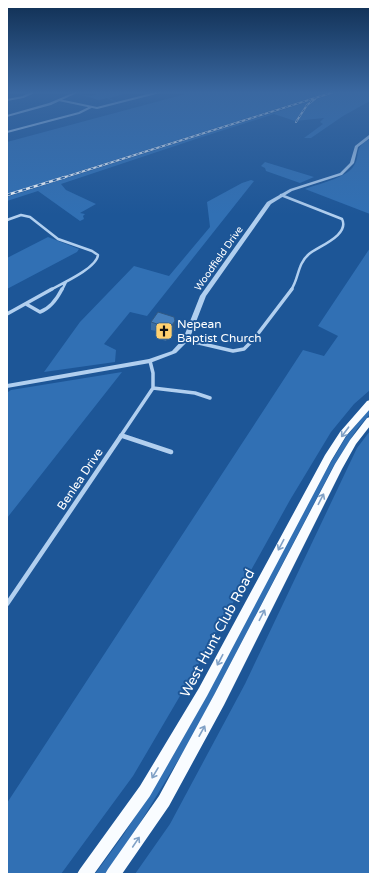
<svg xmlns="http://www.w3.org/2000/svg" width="377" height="881" viewBox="0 0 377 881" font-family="'Varela Round',sans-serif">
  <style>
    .green { fill: #3170b4 }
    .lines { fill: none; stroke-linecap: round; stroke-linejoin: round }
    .minor-far3 { stroke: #b1cfef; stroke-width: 2 }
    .minor-far2 { stroke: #b1cfef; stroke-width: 2.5 }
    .minor-far1 { stroke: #b1cfef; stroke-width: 3.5 }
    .minor { stroke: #b1cfef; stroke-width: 4.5 }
    .tertiary { fill: #b1cfef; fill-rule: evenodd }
    .primary { fill: #f9fcff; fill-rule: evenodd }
    .rail-far1-casing { stroke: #fff; stroke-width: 2 }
    .rail-casing { stroke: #fff; stroke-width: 2.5 }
    .rail-far1 { stroke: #1d5697; stroke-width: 1; stroke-dasharray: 3; stroke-linecap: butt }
    .rail { stroke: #1d5697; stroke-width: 1.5; stroke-dasharray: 4; stroke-linecap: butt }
    .wall { fill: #3b6da3 }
    .shaded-wall { fill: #305984 }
    .building { fill: #457fbd; stroke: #305984 }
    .oneway { stroke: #80a1c6 }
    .labels { text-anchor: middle; stroke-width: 4; stroke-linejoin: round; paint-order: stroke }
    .far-street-label { font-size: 10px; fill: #fff; stroke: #1d5697 }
    .poi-label { font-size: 12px; fill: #fff; stroke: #1d5697; text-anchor: start }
    .street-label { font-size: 12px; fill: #fff; stroke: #1d5697 }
    .near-street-label { font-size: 14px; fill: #fff; stroke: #1d5697 }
  </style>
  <rect width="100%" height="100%" fill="#1d5697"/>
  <path class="green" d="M 101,92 L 119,92 L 124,94 L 109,98 L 117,102 L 115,102 L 107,98 L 99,100 L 78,94 L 92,96 Z
    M 193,92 L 329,92 L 7,194 L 7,142 Z
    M 339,92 L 370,92 L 370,101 L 343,116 L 311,138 L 304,138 L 323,124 L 320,122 L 324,118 L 295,121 L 274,114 L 199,138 L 61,184 L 66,190 L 96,204 L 80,213 L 85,214 L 83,216 L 84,219 L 80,221 L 38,191 L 7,201 L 7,197 Z
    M 370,139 L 370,214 L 305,189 C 318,184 345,178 353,167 C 362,155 352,148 370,139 Z
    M 265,162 L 314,177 L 300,183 L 266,171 L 265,168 L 261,166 Z
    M 251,180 L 254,181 L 147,316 L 130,312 L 104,344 L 116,350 L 115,362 L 44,372 L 80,322 L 134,266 L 169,276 L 210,227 L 207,202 L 242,183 Z
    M 48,237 L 79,249 L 77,252 L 7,289 L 7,258 Z
    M 370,248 L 370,390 L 354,404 L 331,432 L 290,500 L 204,655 L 133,776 L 61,874 L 7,874 L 7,803 L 303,350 L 324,356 L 338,336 L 318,326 Z
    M 122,372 L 7,518 L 8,392 L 11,390 Z
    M 370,408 L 370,414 L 357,429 L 334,465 L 191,739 L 137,828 L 105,874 L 95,874 L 124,834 L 171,759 L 206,697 L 322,477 L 346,437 Z
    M 370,431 L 370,874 L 135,874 L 170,824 L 245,684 L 357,448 Z"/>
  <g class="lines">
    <path class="minor-far3" d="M 7,100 L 23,97 L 34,92
      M 59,100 L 97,108 L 160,92
      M 7,132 L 79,113 L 91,107"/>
    <path class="minor-far2" d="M 281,195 L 342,219 C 350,235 319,246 309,254 C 297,264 299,279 291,290
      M 7,220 L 21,215 L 30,217 L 58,239 L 92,251 L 98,255 C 97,268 61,284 50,290
      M 62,290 L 66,282"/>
    <path class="minor-far1" d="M 26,304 L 40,312 C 51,308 57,299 62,289
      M 7,314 L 52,289
      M 186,340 L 233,351 L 244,349 L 254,339 L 292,289
      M 153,388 L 195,393 L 210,398
      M 121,435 L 126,437
      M 120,437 L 153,388 L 153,373 L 150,361"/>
    <path class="minor" d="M 123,436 L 171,452
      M 7,604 L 121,436"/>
    <path class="tertiary" d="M 75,92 L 79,92 L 51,105 L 7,117 L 7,115 L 49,103 Z
      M 369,135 L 370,135 L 370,138 L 358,147 L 354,163 L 342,175 L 292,191 L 271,204 L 206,296 L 189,340 L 176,353 L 150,363 L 7,388 L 7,384 L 149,359 L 172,351 L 183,339 L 200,296 L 267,202 L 290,189 L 340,173 L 350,163 L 355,146 Z"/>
    <path class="primary" d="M 370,400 L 370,409 L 346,436 L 331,461 L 207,696 L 150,796 L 94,874 L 77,874 L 80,869 L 140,786 L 199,688 L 325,455 L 340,432 L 367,401 Z
      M 370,417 L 370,426 L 356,444 L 342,469 L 224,705 L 169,806 L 122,874 L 105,874 L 108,869 L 159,796 L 214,695 L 335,464 L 350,440 L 367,418 Z"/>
    <defs>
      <path id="rail-far1" d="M 296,122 L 307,105 L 315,99
        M 62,178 L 334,92"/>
      <path id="rail" d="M 7,195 L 65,177"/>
    </defs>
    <use href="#rail-far1" class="rail-far1-casing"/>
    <use href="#rail" class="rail-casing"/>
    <use href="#rail-far1" class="rail-far1"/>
    <use href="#rail" class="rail"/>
  </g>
  <path class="wall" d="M 175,321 L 175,329 L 166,341 L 156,338 L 156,331 L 151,330 L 151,322 Z"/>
  <path class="shaded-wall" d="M 175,321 L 175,329 L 166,341 L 166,333 Z"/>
  <path class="building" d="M 158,312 L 174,317 L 175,321 L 166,333 L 156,330 L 160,325 L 151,322 Z"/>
  <defs><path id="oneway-shaft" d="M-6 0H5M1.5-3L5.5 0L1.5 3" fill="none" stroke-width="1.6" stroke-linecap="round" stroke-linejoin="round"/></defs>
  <g class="oneway">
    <use href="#oneway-shaft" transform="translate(345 432) rotate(127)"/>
    <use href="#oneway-shaft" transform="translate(321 499) rotate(-63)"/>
    <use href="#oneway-shaft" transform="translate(281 545) rotate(118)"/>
    <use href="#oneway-shaft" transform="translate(262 615) rotate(-63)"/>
    <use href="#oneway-shaft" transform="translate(220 660) rotate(118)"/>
    <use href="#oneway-shaft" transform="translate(202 731) rotate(-61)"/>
    <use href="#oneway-shaft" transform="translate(155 773) rotate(121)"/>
    <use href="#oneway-shaft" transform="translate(136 842) rotate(-56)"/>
  </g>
  <linearGradient id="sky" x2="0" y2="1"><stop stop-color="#102f53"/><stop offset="0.43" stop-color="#3a68a1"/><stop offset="1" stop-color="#3a68a1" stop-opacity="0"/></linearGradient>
  <rect width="377" height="215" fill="url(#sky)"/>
  <defs>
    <symbol id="church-square" viewBox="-11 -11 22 22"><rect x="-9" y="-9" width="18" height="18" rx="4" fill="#ffd170" stroke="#1d5697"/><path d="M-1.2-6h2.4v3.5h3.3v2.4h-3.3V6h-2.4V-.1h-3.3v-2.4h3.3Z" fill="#111"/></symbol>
  </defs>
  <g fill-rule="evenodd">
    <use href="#church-square" x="154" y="321" width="20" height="20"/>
  </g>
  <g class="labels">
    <g class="far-street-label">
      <text transform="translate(218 258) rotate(-55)" y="4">Woodfield Drive</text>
    </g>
    <g class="poi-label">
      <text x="177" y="328">Nepean<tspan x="177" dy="14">Baptist Church</tspan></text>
    </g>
    <g class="street-label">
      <text transform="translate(80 479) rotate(-56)" y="4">Benlea Drive</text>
    </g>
    <g class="near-street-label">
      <text transform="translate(217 633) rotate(-62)" y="5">West Hunt Club Road</text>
    </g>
  </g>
  <rect width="377" height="881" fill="none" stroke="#ffffff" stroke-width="16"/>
</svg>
